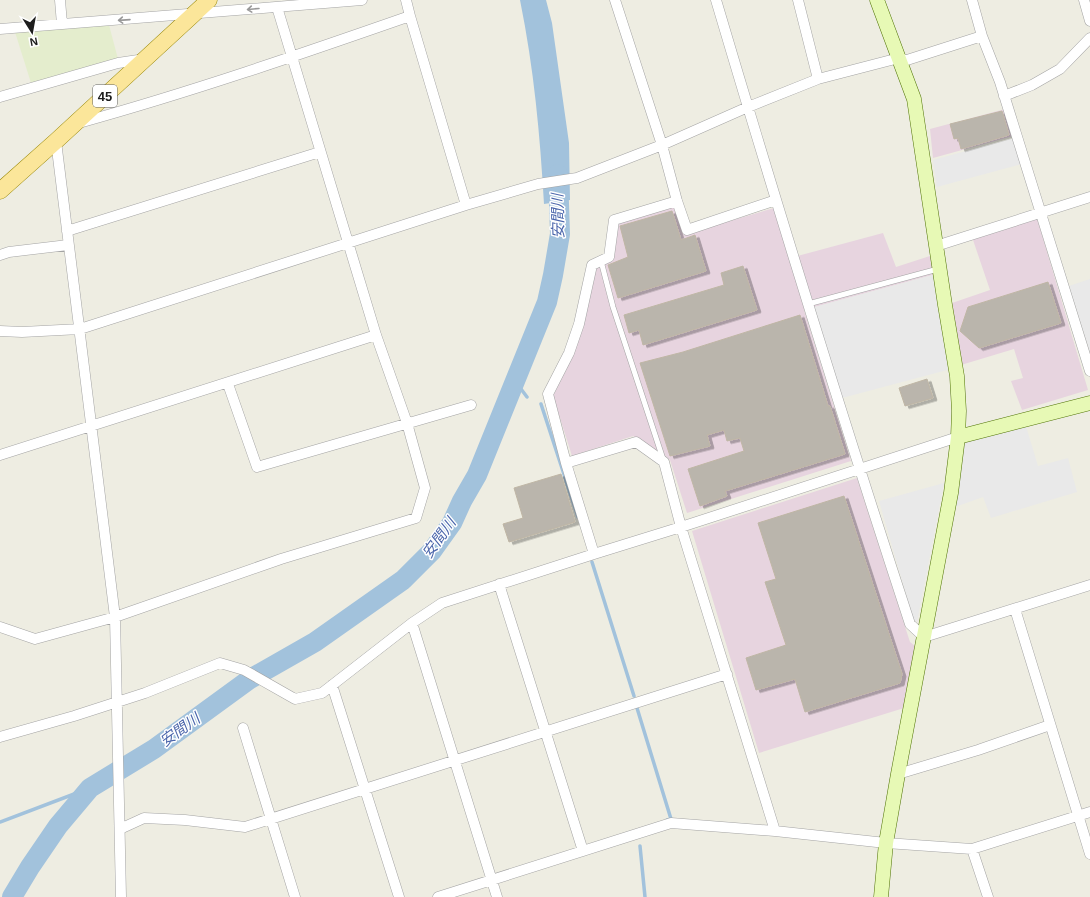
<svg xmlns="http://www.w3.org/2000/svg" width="1090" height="897" viewBox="0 0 1090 897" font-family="Helvetica,'Noto Sans JP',sans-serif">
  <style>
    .industrial { fill: #e7d4df }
    .farmland { fill: #e4edcd }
    .parking { fill: #e9e9e9 }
    .water { fill: #a2c2dc }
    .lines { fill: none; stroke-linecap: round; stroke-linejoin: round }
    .stream { stroke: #a2c2dc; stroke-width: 3.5 }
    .river { stroke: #a2c2dc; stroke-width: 20 }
    .building { fill: #bab5ac; stroke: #bfb6a5; filter: url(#shadow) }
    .lane-casing { stroke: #a4a4a4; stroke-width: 6 }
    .street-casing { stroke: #a4a4a4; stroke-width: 11 }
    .secondary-casing { stroke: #4f7205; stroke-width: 15 }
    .primary-casing { stroke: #948401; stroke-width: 17 }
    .lane { stroke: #fff; stroke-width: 5 }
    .street { stroke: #fff; stroke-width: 10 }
    .secondary { stroke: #e7f9b5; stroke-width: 14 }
    .primary { stroke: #fbe69a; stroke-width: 16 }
    .oneway { stroke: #999 }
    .labels { text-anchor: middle; stroke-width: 3; stroke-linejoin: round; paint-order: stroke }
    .shield { fill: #fff; stroke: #616161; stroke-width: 1 }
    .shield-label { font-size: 13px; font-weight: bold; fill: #1d1d1d }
    .water-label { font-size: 15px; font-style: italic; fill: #4a65ab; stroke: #fff }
  </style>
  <defs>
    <filter id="shadow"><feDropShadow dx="4" dy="2.5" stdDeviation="0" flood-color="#0004"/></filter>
  </defs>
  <rect width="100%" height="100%" fill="#eeede2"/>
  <path class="industrial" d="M 1005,109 L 1013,136 L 933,158 L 930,129 Z
    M 675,206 L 685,234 L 774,208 L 790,258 L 883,233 L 896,267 L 933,255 L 936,274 L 804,310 L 851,461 L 687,513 L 670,460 L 633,436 L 572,456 L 553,396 L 573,356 L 595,267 L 614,259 L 617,224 Z
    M 1037,218 L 1088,390 L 1022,410 L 1011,381 L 1023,378 L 1014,349 L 961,365 L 952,303 L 990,290 L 972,237 Z
    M 857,478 L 910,642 L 915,646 L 904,708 L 759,753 L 692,531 Z"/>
  <path class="farmland" d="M 109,25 L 118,59 L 31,83 L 15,32 Z"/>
  <path class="parking" d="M 1014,138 L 1022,164 L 937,187 L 933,160 Z
    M 936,274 L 951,369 L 842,398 L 814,307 Z
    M 1090,279 L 1090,353 L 1069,286 Z
    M 1025,423 L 1038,466 L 1068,458 L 1077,492 L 991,518 L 983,497 L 955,507 L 961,449 L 965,442 Z
    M 944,483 L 917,622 L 913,619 L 879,501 Z"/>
  <path class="water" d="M 520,0 L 546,0 L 552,23 L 569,143 L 570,200 L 544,204 C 540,134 534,69 520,0 Z"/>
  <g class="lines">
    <path class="stream" d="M 515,381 L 527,397
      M 541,404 L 578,517
      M 592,562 L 634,696
      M 637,708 L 671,819 L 667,820
      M 0,822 L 90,788
      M 640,846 L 645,897"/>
    <path class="river" d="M 12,897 L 30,867 L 58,826 L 90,788 L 154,749 L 250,679 L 315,642 L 403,580 L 432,551 L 452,523 L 462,501 L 477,475 L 547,302 L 553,275 L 560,234 L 558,174"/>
  </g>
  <path class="building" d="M 1002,111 L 1009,135 L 961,149 L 958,138 L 954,139 L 950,124 Z
    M 672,211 L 681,240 L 695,235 L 706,271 L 618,298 L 608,265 L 628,257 L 620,226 Z
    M 743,266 L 757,310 L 643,345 L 639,330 L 629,333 L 624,315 L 724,285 L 721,273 Z
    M 1048,282 L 1061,323 L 979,348 L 960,331 L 968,307 Z
    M 800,315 L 828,406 L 830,406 L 845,454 L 725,491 L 727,496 L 700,506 L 688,469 L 744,451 L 740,438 L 727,441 L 724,430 L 707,435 L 710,446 L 670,456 L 640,363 L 683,352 Z
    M 927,379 L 933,398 L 905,406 L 899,388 Z
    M 561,474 L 575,522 L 509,542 L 503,524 L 523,518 L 514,488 Z
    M 844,496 L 902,674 L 900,683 L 805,712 L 795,679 L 756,690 L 746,658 L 786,645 L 765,582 L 776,579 L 758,523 Z"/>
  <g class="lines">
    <defs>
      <path id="lane" d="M 601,261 L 613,307 L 663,459
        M 808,304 L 938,269"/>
      <path id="street" d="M 60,0 L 62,24
        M 615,0 L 662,145 L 677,201 L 687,230 L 776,200
        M 716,0 C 778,209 842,417 910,624 L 924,637 L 1090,585
        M 798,0 L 818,79
        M 972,0 L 982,36 L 1000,82 L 1090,371
        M 1084,0 L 1090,21
        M 410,16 L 466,205
        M 0,29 L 362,0
        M 1004,96 L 1032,85 L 1060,69 L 1090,38
        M 0,97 L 118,63 L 145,59
        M 79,123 C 191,92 301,54 410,16 L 406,0
        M 56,141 L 115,617 L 121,897
        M 67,231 L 320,152
        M 936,246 L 1090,197
        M 0,255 L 9,252 L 68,245
        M 0,331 L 22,332 L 80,329 L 466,205 L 538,184 L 577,178 L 662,145 L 748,107 L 818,79 L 899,58 L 907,60 L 982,36
        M 228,384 L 257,467 L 471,405
        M 0,455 L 376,335
        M 566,463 L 636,442 L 664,462 L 681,527 L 775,831
        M 594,554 L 566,463 L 548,394 L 569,353 L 579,324 L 592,265 L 609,257 L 614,220 L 677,201
        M 499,584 L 583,851
        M 1015,609 L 1090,854
        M 412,623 L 497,897
        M 0,627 L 35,639 L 115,617 L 281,559 L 416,518 L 425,488 L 407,423 L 376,335 L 277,7
        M 332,685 L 399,897
        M 243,728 L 295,897
        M 0,737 L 74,716 L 145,693 L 220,663 L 244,670 L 295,699 L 322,693 L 412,623 L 442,603 L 594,554 L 681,527 L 958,437
        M 898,774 L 978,750 L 1050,725
        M 120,829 L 144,818 L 185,820 L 245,827 L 727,674
        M 972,849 L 988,897
        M 438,897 L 671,823 L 775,831 L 886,843 L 972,849 L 1090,812"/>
      <path id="secondary" d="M 877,0 L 914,99 L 945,305 L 957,376 L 959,411 L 958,437 L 951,493 L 898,774 L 886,843 L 881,897
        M 958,437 L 1090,403"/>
      <path id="primary" d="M 0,191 L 56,141 L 209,0"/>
    </defs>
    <use href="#lane" class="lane-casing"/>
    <use href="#street" class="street-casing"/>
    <use href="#secondary" class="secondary-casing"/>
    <use href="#primary" class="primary-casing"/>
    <use href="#lane" class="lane"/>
    <use href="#street" class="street"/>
    <use href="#secondary" class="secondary"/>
    <use href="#primary" class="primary"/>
  </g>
  <defs><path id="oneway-shaft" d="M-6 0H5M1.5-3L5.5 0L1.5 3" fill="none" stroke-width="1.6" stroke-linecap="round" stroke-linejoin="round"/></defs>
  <g class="oneway">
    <use href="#oneway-shaft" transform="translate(253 9) rotate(175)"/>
    <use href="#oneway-shaft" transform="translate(124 20) rotate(176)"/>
  </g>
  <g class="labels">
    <rect class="shield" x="93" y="85" width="24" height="22" rx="3"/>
    <g class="shield-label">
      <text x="105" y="101">45</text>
    </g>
    <g class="water-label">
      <text transform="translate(558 216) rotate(-91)" y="5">安間川</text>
      <text transform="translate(439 538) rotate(-54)" y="5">安間川</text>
      <text transform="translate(180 730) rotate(-36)" y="5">安間川</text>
    </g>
  </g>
  <g transform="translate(32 32) rotate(169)" stroke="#ffffff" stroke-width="3" paint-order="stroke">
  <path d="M0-3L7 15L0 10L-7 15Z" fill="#1d1d1d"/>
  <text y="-6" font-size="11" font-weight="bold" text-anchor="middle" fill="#1d1d1d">N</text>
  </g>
</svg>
